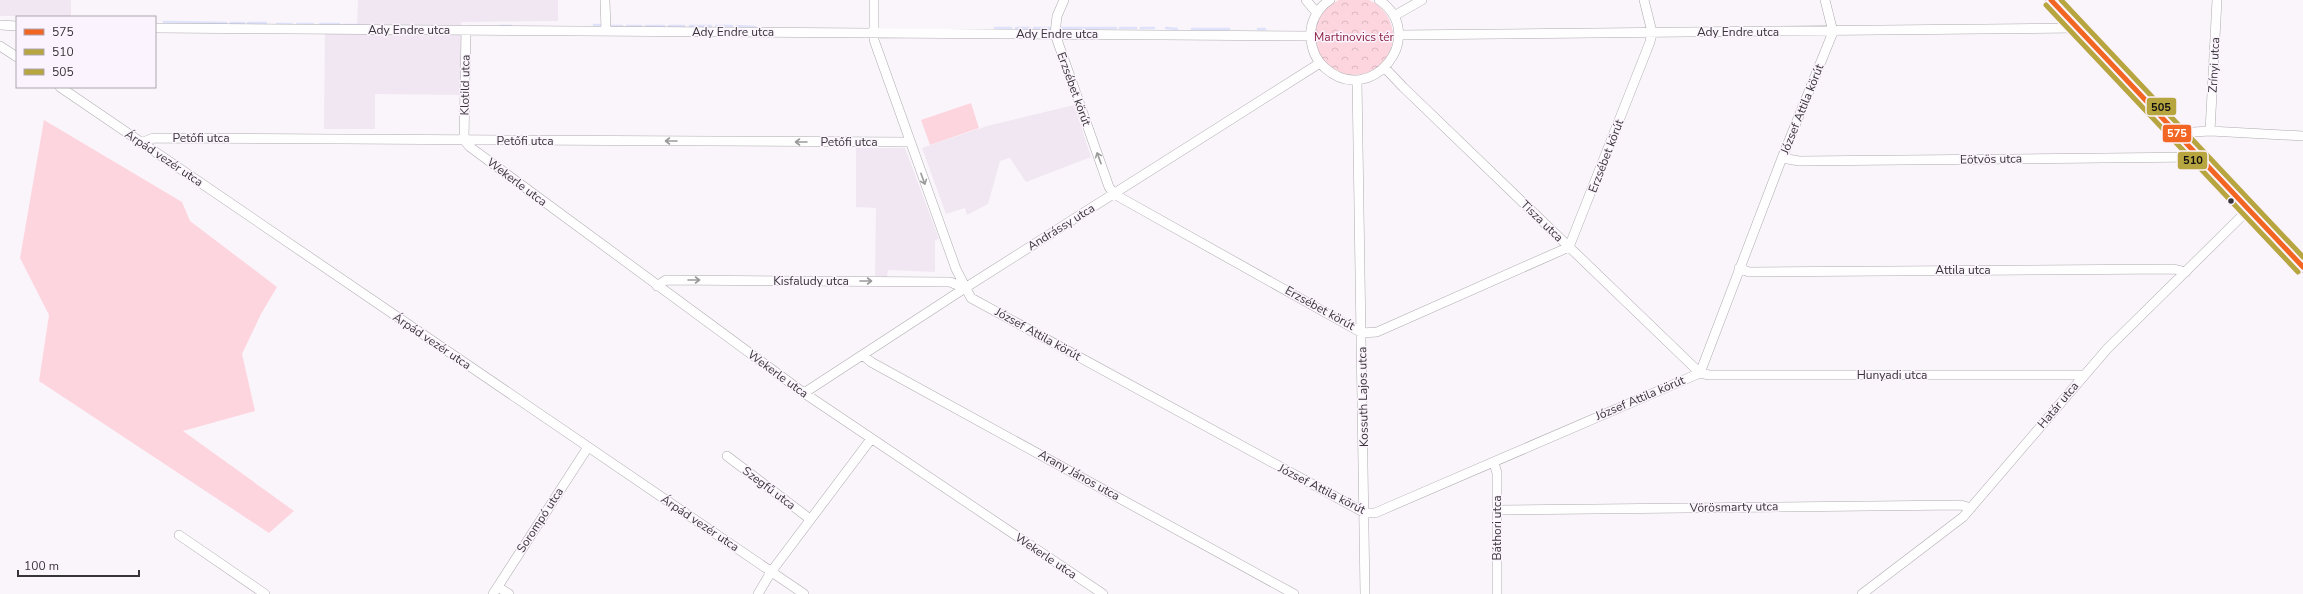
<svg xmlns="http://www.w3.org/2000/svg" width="2303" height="594" viewBox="0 0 2303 594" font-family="'Nunito Sans',sans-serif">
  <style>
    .built { fill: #f0e7f2 }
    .grass { fill: #fdd5de }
    .park { fill: url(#park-crowns) }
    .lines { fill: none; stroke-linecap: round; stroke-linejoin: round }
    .stream { stroke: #dee2fa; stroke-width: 2.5 }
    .minor-casing { stroke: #afabaf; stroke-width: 10 }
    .major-casing { stroke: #c3b4be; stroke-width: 12 }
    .minor { stroke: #fefefe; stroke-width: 9 }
    .major { stroke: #f3ecf1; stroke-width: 11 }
    .bus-1-casing { stroke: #fbf3fd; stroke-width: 8 }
    .bus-2-casing { stroke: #fbf3fd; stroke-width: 8 }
    .bus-3-casing { stroke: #fbf3fd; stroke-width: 8 }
    .bus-1 { stroke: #f26522; stroke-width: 5 }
    .bus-2 { stroke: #b7a53f; stroke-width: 5 }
    .bus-3 { stroke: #b7a53f; stroke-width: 5 }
    .oneway { stroke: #9b9a9b }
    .bus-dot { fill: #383538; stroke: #fbf3fd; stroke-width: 1.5 }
    .labels { text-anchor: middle; stroke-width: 3; stroke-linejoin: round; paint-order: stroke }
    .street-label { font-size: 12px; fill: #383538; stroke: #fbf3fd }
    .park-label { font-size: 12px; fill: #8c2341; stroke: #fbf3fd }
    .line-badge { stroke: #fbf3fd; stroke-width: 1.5 }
    .badge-label { font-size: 11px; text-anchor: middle; font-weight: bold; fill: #fff }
    .pale-badge-label { font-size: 11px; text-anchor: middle; font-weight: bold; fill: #111 }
  </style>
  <defs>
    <pattern id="park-crowns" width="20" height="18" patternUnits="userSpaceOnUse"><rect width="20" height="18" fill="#fdd5de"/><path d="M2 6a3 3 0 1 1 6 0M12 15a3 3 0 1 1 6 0" fill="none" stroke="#dab7bf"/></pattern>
  </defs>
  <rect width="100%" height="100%" fill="#faf5fb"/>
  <path class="built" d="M 0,0 L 71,0 L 71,16 L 0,16 Z
    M 358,0 L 558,0 L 558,21 L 461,22 L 462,95 L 375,94 L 375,129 L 324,129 L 325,26 L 357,26 Z
    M 1074,105 L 1091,157 L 1026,182 L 1010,158 L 1000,161 L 988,204 L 967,215 L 965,208 L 946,214 L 922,148 L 987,126 Z
    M 856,148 L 905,148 L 939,239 L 935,240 L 935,272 L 888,270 L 887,277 L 875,276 L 876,208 L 856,207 Z"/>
  <path class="grass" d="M 971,103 L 979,128 L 930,145 L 921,120 Z
    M 44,120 L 182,202 L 190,221 L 277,287 L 261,314 L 242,354 L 255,411 L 183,431 L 294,511 L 269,533 L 39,381 L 49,315 L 20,258 Z"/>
  <path class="park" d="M1315 36a39 39 0 1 1 78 0a39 39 0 1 1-78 0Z"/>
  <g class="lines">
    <path class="stream" d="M 164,22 L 226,23
      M 231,23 L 244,23
      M 248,23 L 266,23
      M 277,24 L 292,24
      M 297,24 L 313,24
      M 320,24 L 339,24
      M 344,25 L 359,25
      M 594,25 L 603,25
      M 500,26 L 511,26
      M 610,26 L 622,26
      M 627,26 L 641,26
      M 646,26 L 664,26
      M 669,26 L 684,26
      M 690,26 L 711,26
      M 716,26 L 732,26
      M 737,26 L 755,27
      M 995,28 L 1011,28
      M 1016,28 L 1030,28
      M 1034,28 L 1050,28
      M 1059,28 L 1116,28
      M 1120,28 L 1136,28
      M 1141,28 L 1154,28
      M 1166,28 L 1177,29
      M 1192,29 L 1229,29
      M 1258,29 L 1265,29"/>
    <defs>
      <path id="minor" d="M 605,0 L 606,31
        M 874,0 L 874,40 L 956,269 L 971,298 L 1365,513 L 1375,513 L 1700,373 L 1782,158 L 1833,32 L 1825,0
        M 1064,0 L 1057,16 L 1055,34 L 1109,187 L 1114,194 L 1362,333 L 1377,332 L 1569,247 L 1650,42 L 1652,32 L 1644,0
        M 1306,0 L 1317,13
        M 1330,0 C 1317,8 1309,24 1311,39 C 1312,51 1317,61 1325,68 C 1371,109 1430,35 1379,0
        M 1394,16 L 1422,0
        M 0,25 L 17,26
        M 155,28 L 1311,36
        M 1399,35 L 2078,28
        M 0,46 L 17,57
        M 1385,68 L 1403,87 L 1700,373 L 1709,375 L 2083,375
        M 1357,80 L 1365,594
        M 60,87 L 804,594
        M 2210,131 L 2217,0
        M 2177,133 L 2210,131 L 2303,136
        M 464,140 L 470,147 L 804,393 L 1103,594
        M 464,140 L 466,30
        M 141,143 L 153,138 L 910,142
        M 1782,158 L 1799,161 L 2200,157
        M 1739,268 L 1749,272 L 2174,269 L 2186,272
        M 657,286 L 666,280 L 950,282 L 965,288
        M 864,356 L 871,362 L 1294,594
        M 804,393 L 965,288 L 1320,63
        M 727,456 L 810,519
        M 1494,463 L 1497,473 L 1497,594
        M 1497,510 L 1961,505 L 1971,508
        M 179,535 L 265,594
        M 498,587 L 509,594
        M 493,594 L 588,447
        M 758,594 L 771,572 L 871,439
        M 1862,594 L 1963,517 L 2107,349 L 2249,209"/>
      <path id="major" d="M 2051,0 L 2303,267"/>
    </defs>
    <use href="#minor" class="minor-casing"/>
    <use href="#major" class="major-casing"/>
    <use href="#minor" class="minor"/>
    <use href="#major" class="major"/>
    <defs>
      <path id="bus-1" d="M 2051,0 L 2303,267"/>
      <path id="bus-2" d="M 2046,5 L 2298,272"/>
      <path id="bus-3" d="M 2061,0 L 2303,257"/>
    </defs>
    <use href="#bus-1" class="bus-1-casing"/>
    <use href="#bus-2" class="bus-2-casing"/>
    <use href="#bus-3" class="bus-3-casing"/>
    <use href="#bus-1" class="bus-1"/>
    <use href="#bus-2" class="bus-2"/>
    <use href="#bus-3" class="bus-3"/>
  </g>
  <defs><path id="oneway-shaft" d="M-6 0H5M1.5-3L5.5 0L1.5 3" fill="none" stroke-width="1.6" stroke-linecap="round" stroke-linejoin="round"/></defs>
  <g class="oneway">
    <use href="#oneway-shaft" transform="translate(671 141) rotate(-180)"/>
    <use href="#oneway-shaft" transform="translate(801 142) rotate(-180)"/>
    <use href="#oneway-shaft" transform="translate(1099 158) rotate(-110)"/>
    <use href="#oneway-shaft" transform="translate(923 179) rotate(70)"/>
    <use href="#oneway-shaft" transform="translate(694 280)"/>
    <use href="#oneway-shaft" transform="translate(866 281)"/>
  </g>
  <circle class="bus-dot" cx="2231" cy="201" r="3.5"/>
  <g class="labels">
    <g class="street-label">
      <text x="409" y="34">Ady Endre utca</text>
      <text x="733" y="36">Ady Endre utca</text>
      <text x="1738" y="36">Ady Endre utca</text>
      <text x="1057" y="38">Ady Endre utca</text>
      <text transform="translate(2214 65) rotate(-87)" y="4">Zrínyi utca</text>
      <text transform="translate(465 85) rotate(-89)" y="4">Klotild utca</text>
      <text transform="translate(1074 89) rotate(70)" y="4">Erzsébet körút</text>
      <text transform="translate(1802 109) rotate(-68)" y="4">József Attila körút</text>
      <text x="201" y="142">Petőfi utca</text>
      <text x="525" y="145">Petőfi utca</text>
      <text x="849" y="146">Petőfi utca</text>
      <text transform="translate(1606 156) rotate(-69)" y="4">Erzsébet körút</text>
      <text transform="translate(164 158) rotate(34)" y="4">Árpád vezér utca</text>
      <text transform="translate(1991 159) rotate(-1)" y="4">Eötvös utca</text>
      <text transform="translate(517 182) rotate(37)" y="4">Wekerle utca</text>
      <text transform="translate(1542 221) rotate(44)" y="4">Tisza utca</text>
      <text transform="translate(1061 227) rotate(-32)" y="4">Andrássy utca</text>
      <text x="1963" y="274">Attila utca</text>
      <text x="811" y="285">Kisfaludy utca</text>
      <text transform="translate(1320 308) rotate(29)" y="4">Erzsébet körút</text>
      <text transform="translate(1038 334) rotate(29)" y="4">József Attila körút</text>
      <text transform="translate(432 341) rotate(34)" y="4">Árpád vezér utca</text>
      <text transform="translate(778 374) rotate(36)" y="4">Wekerle utca</text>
      <text x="1892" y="379">Hunyadi utca</text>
      <text transform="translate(1363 397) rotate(-91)" y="4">Kossuth Lajos utca</text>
      <text transform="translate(1640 398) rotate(-23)" y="4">József Attila körút</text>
      <text transform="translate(2058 405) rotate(-50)" y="4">Határ utca</text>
      <text transform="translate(1079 475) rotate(29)" y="4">Arany János utca</text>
      <text transform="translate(769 488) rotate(37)" y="4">Szegfű utca</text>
      <text transform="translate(1322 489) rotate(27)" y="4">József Attila körút</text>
      <text transform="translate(1734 507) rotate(-1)" y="4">Vörösmarty utca</text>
      <text transform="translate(540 520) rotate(-57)" y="4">Sorompó utca</text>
      <text transform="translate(700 523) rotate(34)" y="4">Árpád vezér utca</text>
      <text transform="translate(1497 528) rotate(-90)" y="4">Báthori utca</text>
      <text transform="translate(1046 556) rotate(34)" y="4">Wekerle utca</text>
    </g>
    <g class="park-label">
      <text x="1354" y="41">Martinovics tér</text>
    </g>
  </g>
  <g class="line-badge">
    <rect x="2146" y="97" width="31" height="19" rx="4" fill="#b7a53f"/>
    <rect x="2162" y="124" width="30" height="19" rx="4" fill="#f26522"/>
    <rect x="2177" y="151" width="31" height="19" rx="4" fill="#b7a53f"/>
  </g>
  <g class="badge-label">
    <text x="2177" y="137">575</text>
  </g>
  <g class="pale-badge-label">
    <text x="2161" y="111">505</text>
    <text x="2193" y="164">510</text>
  </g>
  <rect x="16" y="16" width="140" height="72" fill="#fbf3fd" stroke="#ada7ae"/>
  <rect x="24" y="29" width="20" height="6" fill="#f26522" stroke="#ada7ae"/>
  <text x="52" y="36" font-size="12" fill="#383538">575</text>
  <rect x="24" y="49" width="20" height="6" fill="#b7a53f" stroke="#ada7ae"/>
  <text x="52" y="56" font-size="12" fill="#383538">510</text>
  <rect x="24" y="69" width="20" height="6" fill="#b7a53f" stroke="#ada7ae"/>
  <text x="52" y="76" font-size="12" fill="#383538">505</text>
  <path d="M18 570v6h121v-6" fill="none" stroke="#383538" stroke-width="2"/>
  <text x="24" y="570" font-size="12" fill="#383538" stroke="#fbf3fd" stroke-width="3" paint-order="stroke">100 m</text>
</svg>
